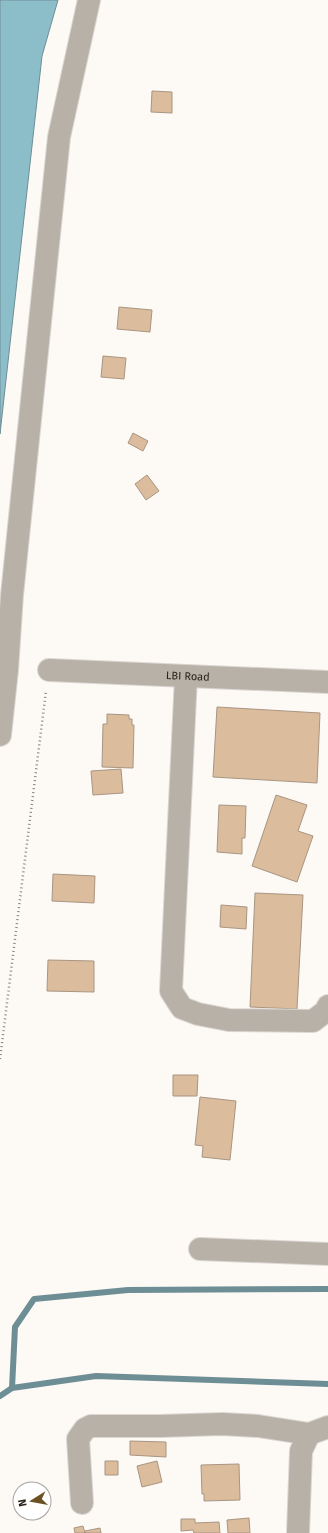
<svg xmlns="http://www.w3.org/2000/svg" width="328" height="1533" viewBox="0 0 328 1533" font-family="'Fira Sans',sans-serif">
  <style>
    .water { fill: #8cbeca; stroke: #6e8e95 }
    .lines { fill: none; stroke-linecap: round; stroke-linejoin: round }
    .stream { stroke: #6e8e95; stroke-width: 6 }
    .building { fill: #dbbc9d; stroke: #a89582 }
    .minor-casing { stroke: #dbd6d2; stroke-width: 24 }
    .path { stroke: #8a837e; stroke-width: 2.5; stroke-dasharray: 1 3; stroke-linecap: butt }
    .minor { stroke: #b7b1a7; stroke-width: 22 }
    .labels { text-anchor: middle; stroke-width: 3.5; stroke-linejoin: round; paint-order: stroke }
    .street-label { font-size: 11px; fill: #271f18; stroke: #fff }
  </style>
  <rect width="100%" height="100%" fill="#fdf9f5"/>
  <path class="water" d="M 0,0 L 58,0 L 42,56 L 0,434 Z"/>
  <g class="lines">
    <path class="stream" d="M 12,1388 L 15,1327 L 34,1299 L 128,1290 L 328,1289
      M 0,1396 L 12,1388 L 96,1376 L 328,1384"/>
  </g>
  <path class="building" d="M 152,91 L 172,92 L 172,113 L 151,112 Z
    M 119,307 L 152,310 L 150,332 L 117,329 Z
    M 103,356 L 126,358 L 124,379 L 101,377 Z
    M 133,433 L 148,441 L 143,451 L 128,443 Z
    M 147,475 L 159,491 L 146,500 L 135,484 Z
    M 217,707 L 320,713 L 317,783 L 213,777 Z
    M 107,714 L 129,715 L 129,719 L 132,719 L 132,725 L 134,725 L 133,768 L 102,767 L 103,724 L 107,724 Z
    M 121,769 L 123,793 L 93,795 L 91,771 Z
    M 276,795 L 307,805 L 298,831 L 313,836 L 297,882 L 252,866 Z
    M 219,805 L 246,806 L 245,838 L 242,838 L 242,854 L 217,852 Z
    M 53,874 L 95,876 L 94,903 L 52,901 Z
    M 255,893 L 303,895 L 297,1009 L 250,1007 Z
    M 221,905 L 247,907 L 246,929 L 220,927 Z
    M 48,960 L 94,961 L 94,992 L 47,991 Z
    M 173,1075 L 198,1075 L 197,1096 L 173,1096 Z
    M 200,1097 L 236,1101 L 230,1160 L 202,1157 L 203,1146 L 195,1145 Z
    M 130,1441 L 166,1442 L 166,1457 L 130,1455 Z
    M 105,1461 L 118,1461 L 118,1475 L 105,1475 Z
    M 157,1461 L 162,1482 L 142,1487 L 137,1466 Z
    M 239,1464 L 240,1500 L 204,1501 L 204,1494 L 202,1494 L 201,1465 Z
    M 249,1518 L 250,1533 L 228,1533 L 227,1520 Z
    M 181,1519 L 195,1519 L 195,1523 L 219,1522 L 220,1533 L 194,1533 L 193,1530 L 181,1531 Z
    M 83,1526 L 85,1533 L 75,1533 L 74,1528 Z
    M 100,1528 L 101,1533 L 85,1533 L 85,1531 Z"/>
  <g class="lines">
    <defs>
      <g id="minor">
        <path id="s1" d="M 49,670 L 328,682"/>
        <path d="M 186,676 L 171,991 L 182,1008 L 198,1014 L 229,1020 L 313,1021 L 326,1011 L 328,1006"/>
        <path d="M 0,735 L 7,670 L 12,595 L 59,137 L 89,0"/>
        <path d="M 200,1249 L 328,1254"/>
        <path d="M 82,1503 L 78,1439 L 85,1429 L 91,1426 L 160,1426 L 222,1424 L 258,1426 L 309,1434 L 328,1427"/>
        <path d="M 298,1533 L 301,1451 L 309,1434"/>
      </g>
    </defs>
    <use href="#minor" class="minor-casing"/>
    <path class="path" d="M 0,1059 L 46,691"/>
    <use href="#minor" class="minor"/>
  </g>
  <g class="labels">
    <g class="street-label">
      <text dy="4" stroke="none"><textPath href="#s1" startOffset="139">LBI Road</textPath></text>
    </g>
  </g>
  <g transform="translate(32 1501) rotate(259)"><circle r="19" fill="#ffffff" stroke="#a9a5a3"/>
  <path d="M0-3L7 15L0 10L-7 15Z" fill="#6c5123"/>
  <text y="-6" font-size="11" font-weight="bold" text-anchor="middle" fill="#271f18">N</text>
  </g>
</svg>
